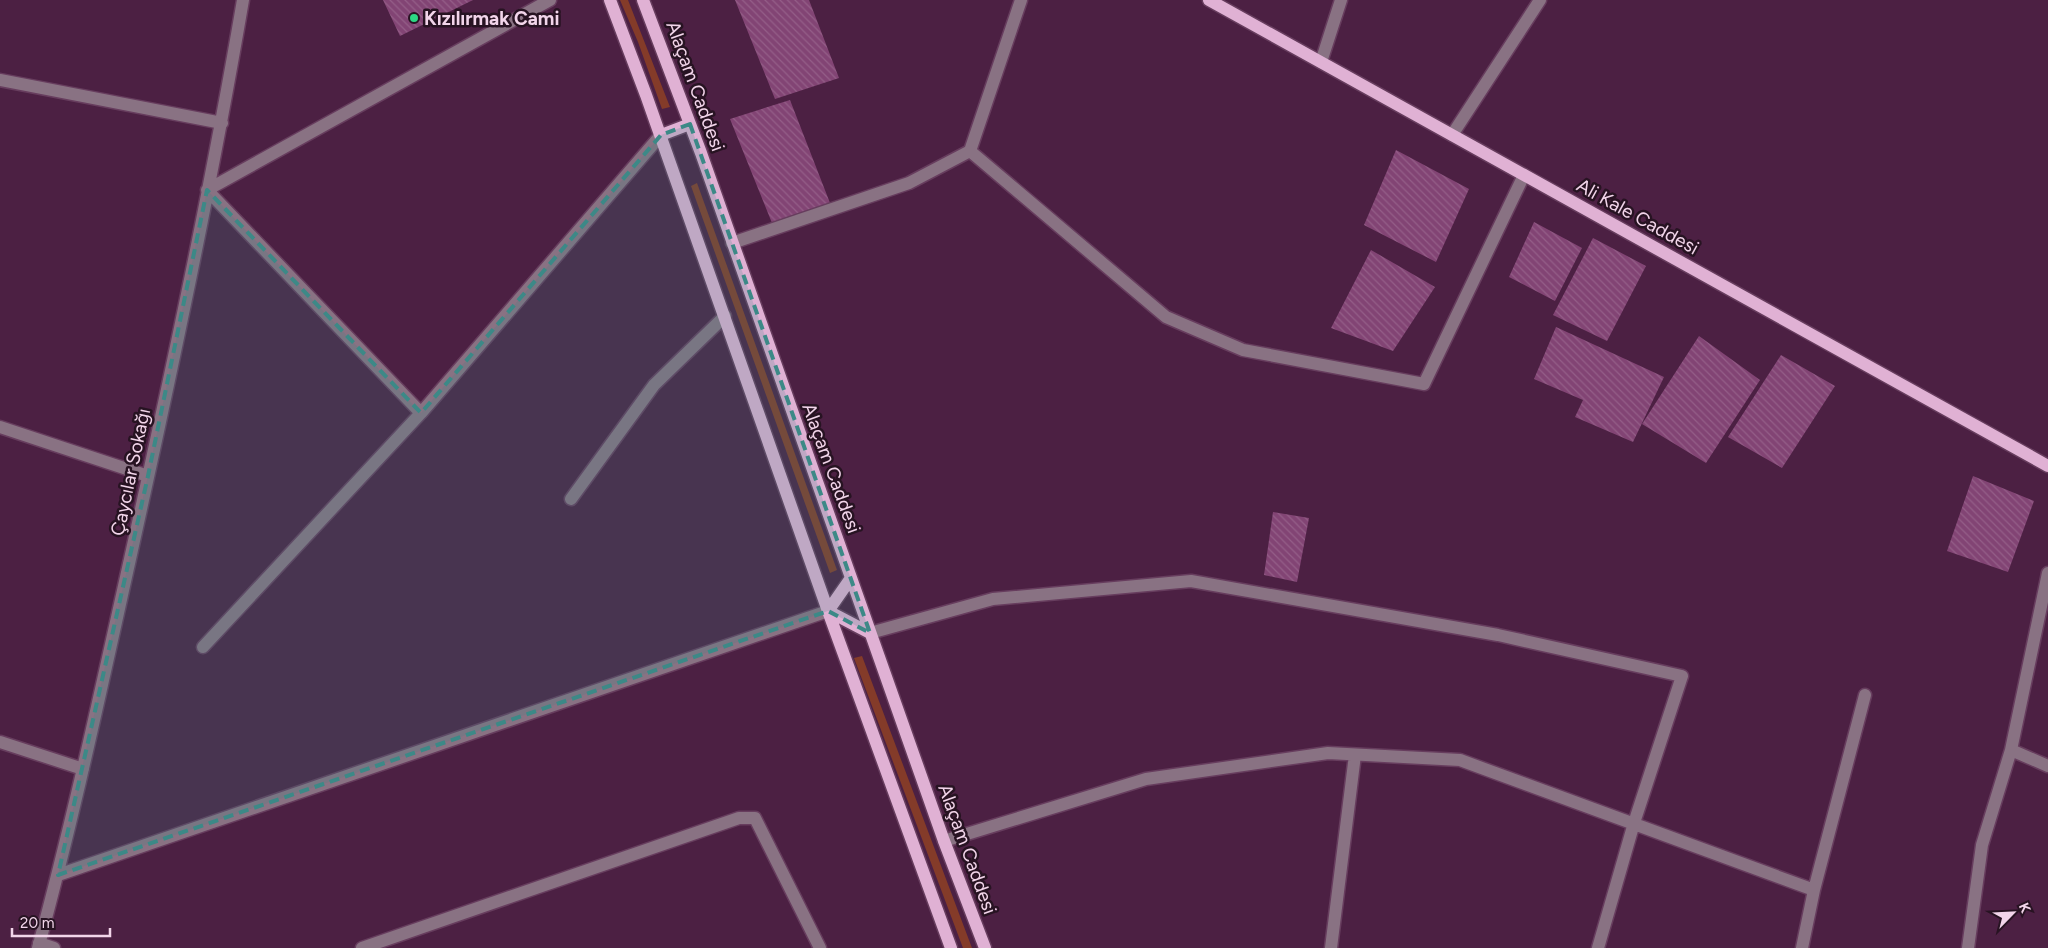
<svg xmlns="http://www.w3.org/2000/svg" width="2048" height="948" viewBox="0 0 2048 948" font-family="Figtree,sans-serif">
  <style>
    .grass { fill: #843b29 }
    .building { fill: url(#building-back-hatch) }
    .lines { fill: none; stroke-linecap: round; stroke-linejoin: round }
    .minor-casing { stroke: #673d5e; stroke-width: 15 }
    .major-casing { stroke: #673d5e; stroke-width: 15 }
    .minor { stroke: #897283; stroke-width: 12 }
    .major { stroke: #e0b1d4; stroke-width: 12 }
    .marked { fill: #3c8987; fill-opacity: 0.2; stroke: #3c8987; stroke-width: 4; stroke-dasharray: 10 6; stroke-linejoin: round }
    .poi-dot { fill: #2cd884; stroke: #271322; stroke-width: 2 }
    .labels { text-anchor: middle; stroke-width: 5; stroke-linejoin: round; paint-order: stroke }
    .poi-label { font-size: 19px; font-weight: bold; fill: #f2d5ea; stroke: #271322; text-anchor: start }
    .street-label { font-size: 19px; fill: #f2d5ea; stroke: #271322 }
  </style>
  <defs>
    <pattern id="building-back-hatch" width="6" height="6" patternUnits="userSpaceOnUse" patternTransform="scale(1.25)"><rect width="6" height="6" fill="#824474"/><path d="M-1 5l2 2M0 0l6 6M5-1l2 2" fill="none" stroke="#945e88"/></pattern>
  </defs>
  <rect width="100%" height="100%" fill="#4c2043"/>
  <path class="grass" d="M 620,0 L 628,0 L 670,107 L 662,109 L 638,42 Z
    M 697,183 L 837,570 L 830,573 L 691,186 Z
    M 862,656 L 972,948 L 963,948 L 854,658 Z"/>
  <path class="building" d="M 383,0 L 473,0 L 400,36 Z
    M 735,0 L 809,0 L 839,78 L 775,99 Z
    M 790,100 L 830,203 L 772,223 L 730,119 Z
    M 1396,150 L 1469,189 L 1436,262 L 1364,225 Z
    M 1534,222 L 1582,248 L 1555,301 L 1509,277 Z
    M 1593,238 L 1646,266 L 1607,341 L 1553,315 Z
    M 1371,250 L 1435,287 L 1393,351 L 1331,328 Z
    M 1556,327 L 1664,377 L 1633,442 L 1575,417 L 1583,400 L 1534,379 Z
    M 1699,336 L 1760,380 L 1706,463 L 1642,424 Z
    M 1781,355 L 1835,386 L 1782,468 L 1728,437 Z
    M 1973,476 L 2034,501 L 2008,572 L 1947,551 Z
    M 1273,512 L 1309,518 L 1297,582 L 1264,575 Z"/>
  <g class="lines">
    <defs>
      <path id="minor" d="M 1321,62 L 1341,0
        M 0,80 L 222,123
        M 1452,135 L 1540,0
        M 970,151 L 1166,317 L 1243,350 L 1424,384 L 1524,175
        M 732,243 L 909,183 L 970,151 L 1021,0
        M 421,413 L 207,190 L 550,0
        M 0,427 L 148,476
        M 571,499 L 654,385 L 725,316
        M 870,633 L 993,599 L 1191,581 L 1498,635 L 1682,676 L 1634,823 L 1598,948
        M 203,647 L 421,413 L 661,135
        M 0,742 L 83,769
        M 2011,750 L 2048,766
        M 944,841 L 1146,779 L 1328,753 L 1460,760 L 1814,890
        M 58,875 L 828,611
        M 39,943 L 54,948
        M 38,948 C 73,820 101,689 130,559 C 171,374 211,187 243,0
        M 362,948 L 739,818 L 755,818 L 820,948
        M 1331,948 L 1355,755
        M 1802,948 L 1814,890 L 1865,695
        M 1968,948 L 1982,845 L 2011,750 L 2048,573"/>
      <path id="major" d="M 610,0 L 646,95 L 828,611 L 951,948
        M 643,0 L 701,153 L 944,841 L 985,948
        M 1209,0 L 2048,466
        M 661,135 L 690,124
        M 851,578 L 828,611 L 870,633"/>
    </defs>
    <use href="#minor" class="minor-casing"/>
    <use href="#major" class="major-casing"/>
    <use href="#minor" class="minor"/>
    <use href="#major" class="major"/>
  </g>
  <path class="marked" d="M 690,124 L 870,633 L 828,611 L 58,875 L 148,476 L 207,190 L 421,413 L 661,135 Z"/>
  <circle class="poi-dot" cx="414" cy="18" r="5"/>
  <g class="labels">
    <g class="poi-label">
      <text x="424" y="25">Kızılırmak Cami</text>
    </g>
    <g class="street-label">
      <text transform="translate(696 86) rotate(70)" y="7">Alaçam Caddesi</text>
      <text transform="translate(1638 216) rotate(29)" y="7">Ali Kale Caddesi</text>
      <text transform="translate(832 468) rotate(70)" y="7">Alaçam Caddesi</text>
      <text transform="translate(130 472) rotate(-78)" y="7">Çaycılar Sokağı</text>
      <text transform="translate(968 849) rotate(70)" y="7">Alaçam Caddesi</text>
    </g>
  </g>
  <g transform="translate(2013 913) rotate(66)" stroke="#271322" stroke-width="4" paint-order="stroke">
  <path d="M0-4L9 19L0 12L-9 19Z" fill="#f2d5ea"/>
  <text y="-8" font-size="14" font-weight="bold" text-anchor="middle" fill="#f2d5ea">K</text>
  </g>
  <path d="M12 928v8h98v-8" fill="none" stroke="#f2d5ea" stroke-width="2.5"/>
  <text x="20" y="928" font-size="15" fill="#f2d5ea" stroke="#271322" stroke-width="4" paint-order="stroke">20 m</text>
</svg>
